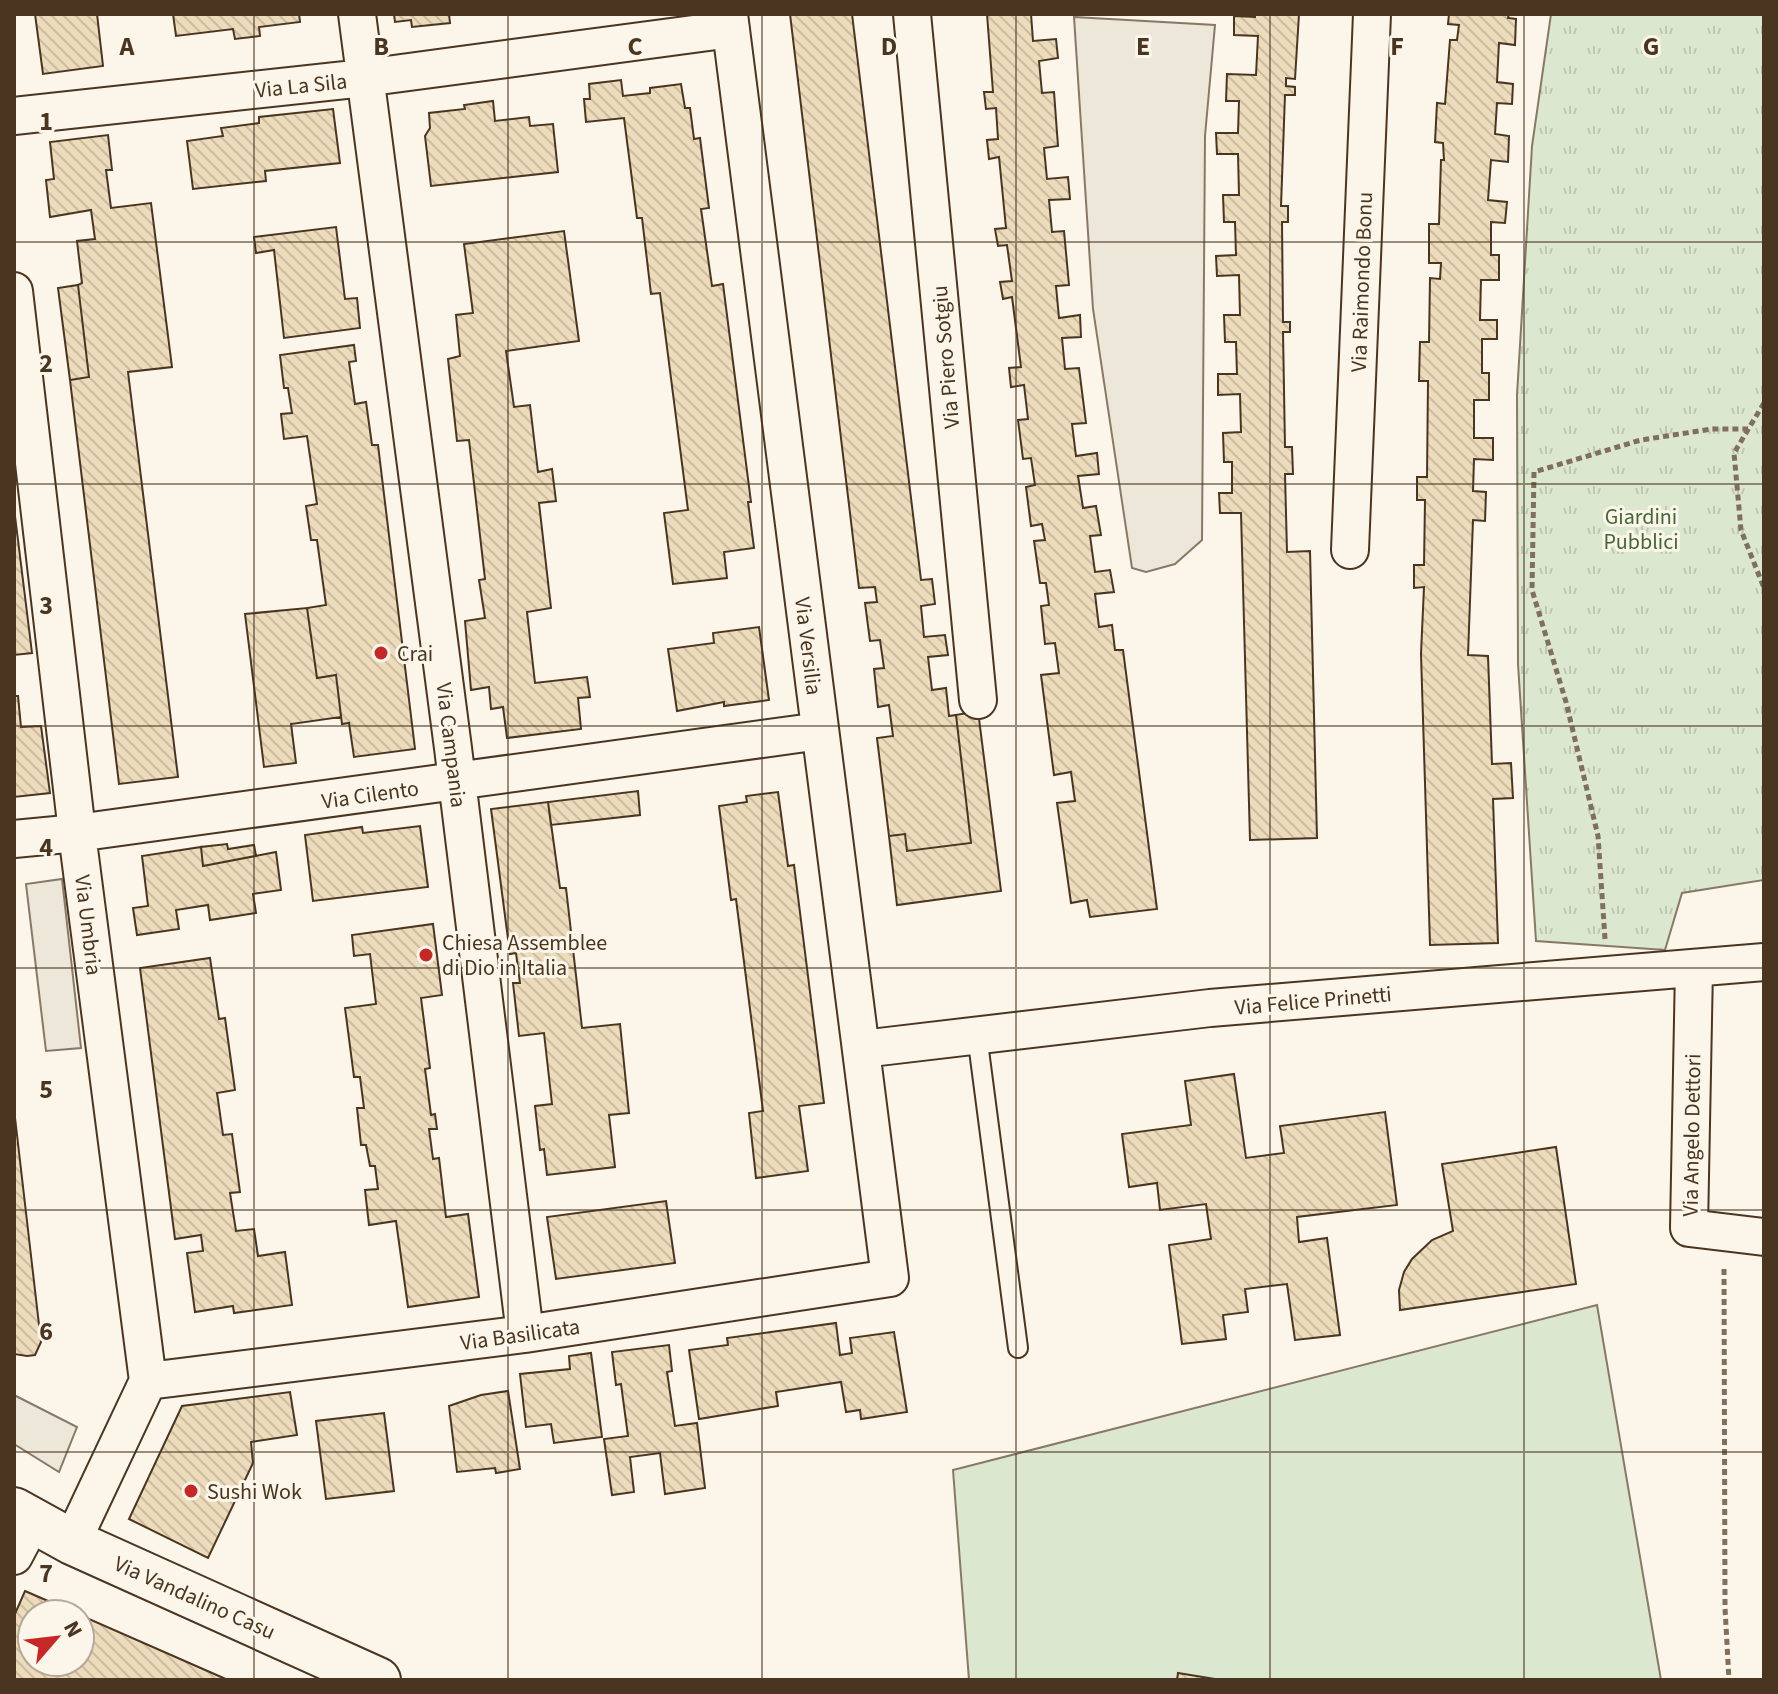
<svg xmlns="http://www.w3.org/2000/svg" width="1778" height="1694" viewBox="0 0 1778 1694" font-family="'Source Sans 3',sans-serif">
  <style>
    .grass { fill: url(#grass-tufts); stroke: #887966; stroke-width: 2 }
    .garden { fill: #dce7d0; stroke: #887966; stroke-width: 2 }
    .parking { fill: #ede7d9; stroke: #887966; stroke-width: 2 }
    .building { fill: url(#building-back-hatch); stroke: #4a3520; stroke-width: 2 }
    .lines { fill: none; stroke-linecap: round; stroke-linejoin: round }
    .service-casing { stroke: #4a3520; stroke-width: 22 }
    .minor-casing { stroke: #4a3520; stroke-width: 40 }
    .secondary-casing { stroke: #4a3520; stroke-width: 48 }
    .path { stroke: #7f6f5c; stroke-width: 5; stroke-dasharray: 6 4; stroke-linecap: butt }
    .service { stroke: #fbf6e9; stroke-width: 18 }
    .minor { stroke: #fbf6e9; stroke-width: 36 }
    .secondary { stroke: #fbf6e9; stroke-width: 44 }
    .grid { fill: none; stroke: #4a3520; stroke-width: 2; stroke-opacity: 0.55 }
    .poi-dot { fill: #c62828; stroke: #fbf6e9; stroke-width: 3 }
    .labels { text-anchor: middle; stroke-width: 6; stroke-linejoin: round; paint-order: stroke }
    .street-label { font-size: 22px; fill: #4a3520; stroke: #fbf6e9 }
    .park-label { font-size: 22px; fill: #436837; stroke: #fbf6e9 }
    .poi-label { font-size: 22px; fill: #4a3520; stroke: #fbf6e9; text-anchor: start }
    .grid-label { font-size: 26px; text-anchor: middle; font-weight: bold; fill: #4a3520; stroke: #fbf6e9; stroke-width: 6; stroke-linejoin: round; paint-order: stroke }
  </style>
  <defs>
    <pattern id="grass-tufts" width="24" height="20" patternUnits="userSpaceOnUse" patternTransform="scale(2)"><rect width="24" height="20" fill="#dce7d0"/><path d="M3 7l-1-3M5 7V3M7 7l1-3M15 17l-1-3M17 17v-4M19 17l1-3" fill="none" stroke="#bec7b2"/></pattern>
    <pattern id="building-back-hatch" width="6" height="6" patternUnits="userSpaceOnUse" patternTransform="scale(2)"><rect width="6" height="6" fill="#ecdcbc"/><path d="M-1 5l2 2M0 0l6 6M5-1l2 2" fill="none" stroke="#ccbda1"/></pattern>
  </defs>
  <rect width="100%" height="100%" fill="#fbf6e9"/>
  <path class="grass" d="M 1551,14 L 1764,14 L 1764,880 L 1682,893 L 1665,950 L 1536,941 L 1518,664 L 1517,395 L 1532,146 Z"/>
  <path class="garden" d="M 1597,1305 L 1661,1680 L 969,1680 L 953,1470 Z"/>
  <path class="parking" d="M 1074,17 L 1215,25 L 1205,136 L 1202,540 L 1175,564 L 1146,572 L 1132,568 L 1093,309 Z
    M 62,879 L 81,1048 L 46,1051 L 26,884 Z
    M 14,1395 L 77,1427 L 59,1472 L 14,1444 Z"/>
  <path class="building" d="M 35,14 L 97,14 L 103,66 L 43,74 Z
    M 173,14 L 299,14 L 300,22 L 259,27 L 260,36 L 235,39 L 233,29 L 176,36 Z
    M 394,14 L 449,14 L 450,23 L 412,27 L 411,20 L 395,22 Z
    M 790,14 L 852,14 L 921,580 L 932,579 L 935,604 L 921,606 L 924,637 L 945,635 L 948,655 L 928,657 L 932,690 L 946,688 L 949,716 L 956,715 L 971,843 L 907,851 L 905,834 L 889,836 L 877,738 L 893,736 L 889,705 L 878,707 L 874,669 L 884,668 L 880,640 L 870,641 L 865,603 L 877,602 L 875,587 L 859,588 Z
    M 987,14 L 1031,14 L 1033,41 L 1056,39 L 1058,58 L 1039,61 L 1042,93 L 1054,92 L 1058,146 L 1044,148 L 1047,179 L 1068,177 L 1070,199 L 1049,200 L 1052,232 L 1064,231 L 1069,285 L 1056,286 L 1059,318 L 1080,315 L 1081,337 L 1062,338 L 1065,369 L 1079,368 L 1086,423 L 1072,424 L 1076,456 L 1097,453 L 1099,474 L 1078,476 L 1083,508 L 1096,506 L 1101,535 L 1090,536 L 1095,572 L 1110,570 L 1114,592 L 1095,594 L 1099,627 L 1112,625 L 1115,650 L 1123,650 L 1157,909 L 1090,917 L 1087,900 L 1071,903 L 1057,803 L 1075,801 L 1071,772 L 1054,775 L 1041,675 L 1059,673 L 1055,643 L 1045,644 L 1041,606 L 1049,605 L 1046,583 L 1040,583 L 1034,541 L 1045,540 L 1042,524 L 1031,526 L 1026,487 L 1035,485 L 1031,458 L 1023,459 L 1018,420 L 1028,419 L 1024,385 L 1011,387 L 1009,368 L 1021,367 L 1012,297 L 1003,299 L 1000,282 L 1012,281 L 1007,245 L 998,246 L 995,229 L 1006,228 L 999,157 L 989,159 L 987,140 L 998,139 L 996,108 L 986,109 L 984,92 L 993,92 Z
    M 1255,14 L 1299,14 L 1295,79 L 1286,78 L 1286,86 L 1295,87 L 1295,95 L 1285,95 L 1281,206 L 1288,206 L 1288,222 L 1282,222 L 1283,322 L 1290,322 L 1290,332 L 1283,332 L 1285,447 L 1292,447 L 1293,474 L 1285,474 L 1287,552 L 1310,551 L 1317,838 L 1250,840 L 1241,513 L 1220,513 L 1219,493 L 1232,493 L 1232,462 L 1224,462 L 1223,433 L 1241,432 L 1240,394 L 1218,395 L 1218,374 L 1237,374 L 1236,342 L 1225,342 L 1224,315 L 1240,315 L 1239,275 L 1217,276 L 1216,256 L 1236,255 L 1235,222 L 1224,222 L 1223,195 L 1239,195 L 1238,154 L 1217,154 L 1216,133 L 1238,133 L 1239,101 L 1226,101 L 1227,74 L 1256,75 L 1258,36 L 1234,35 L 1234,16 L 1255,17 Z
    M 1449,14 L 1509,14 L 1508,18 L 1516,19 L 1515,45 L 1499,43 L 1497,82 L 1513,84 L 1512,104 L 1497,103 L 1495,134 L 1509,136 L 1508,162 L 1491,160 L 1488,200 L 1507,202 L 1505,223 L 1491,222 L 1491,255 L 1499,255 L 1499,280 L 1481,280 L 1480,320 L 1497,320 L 1497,339 L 1482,339 L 1482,373 L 1489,373 L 1489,400 L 1474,400 L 1474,438 L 1493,438 L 1493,460 L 1474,459 L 1473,491 L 1486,492 L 1485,521 L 1473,520 L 1468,655 L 1488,656 L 1492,764 L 1511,763 L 1513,798 L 1493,799 L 1498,943 L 1430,945 L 1421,654 L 1424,587 L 1414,588 L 1414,565 L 1424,565 L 1425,500 L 1417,500 L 1417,477 L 1427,477 L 1428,381 L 1419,381 L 1420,342 L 1429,342 L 1430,278 L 1440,279 L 1441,263 L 1429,263 L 1429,224 L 1439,224 L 1441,160 L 1444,160 L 1443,143 L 1435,142 L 1437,103 L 1445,104 L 1450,40 L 1457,40 L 1459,25 L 1448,24 Z
    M 621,80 L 623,96 L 650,93 L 650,88 L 681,84 L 685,108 L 690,108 L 694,139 L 700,138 L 709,208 L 701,209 L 712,286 L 723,284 L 751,502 L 748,502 L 754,548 L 724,552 L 727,578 L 673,584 L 664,513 L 688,510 L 660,293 L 651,294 L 642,218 L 637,218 L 624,118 L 586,122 L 584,99 L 590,99 L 589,84 Z
    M 493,101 L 495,121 L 529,117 L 530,126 L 553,124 L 558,172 L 431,186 L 425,136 L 430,128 L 429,113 L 465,109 L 464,105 Z
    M 333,109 L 340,163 L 265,171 L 266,181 L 193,189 L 187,141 L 223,136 L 221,128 L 259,123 L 259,117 Z
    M 108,135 L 112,170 L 106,170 L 111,208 L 151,203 L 172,367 L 128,372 L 178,777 L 119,784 L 70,380 L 89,377 L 78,285 L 82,283 L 77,241 L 95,239 L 91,210 L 50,217 L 46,180 L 54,179 L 50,142 Z
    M 336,227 L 345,299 L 357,298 L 360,328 L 284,338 L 274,250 L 256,253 L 254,237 Z
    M 564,231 L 579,341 L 506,351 L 514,407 L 530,405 L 538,472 L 552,469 L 556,501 L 539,503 L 551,608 L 527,612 L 535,683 L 587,677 L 590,697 L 578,698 L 581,729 L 507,738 L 503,707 L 491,709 L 489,687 L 471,690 L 465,621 L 485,618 L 479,580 L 485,579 L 469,440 L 457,441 L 448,359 L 460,356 L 456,315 L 473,313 L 464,244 Z
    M 78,285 L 89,377 L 70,380 L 58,288 Z
    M 354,345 L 356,361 L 349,362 L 355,404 L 366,402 L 372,445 L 378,445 L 415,749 L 354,757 L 349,723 L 342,724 L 336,675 L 317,678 L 307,608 L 326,605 L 317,540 L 311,540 L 306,506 L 317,504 L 307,436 L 284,439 L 281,414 L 292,413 L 288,388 L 284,388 L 280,355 Z
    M 14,508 L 32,653 L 14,655 Z
    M 307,608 L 317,678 L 336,675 L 341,717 L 291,724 L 296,763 L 264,767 L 245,614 Z
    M 759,627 L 769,700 L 724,706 L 724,702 L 677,711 L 668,649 L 714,643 L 713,633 Z
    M 14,685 L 15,696 L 18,696 L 21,727 L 41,726 L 50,793 L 14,797 Z
    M 978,711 L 1001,891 L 897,905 L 889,836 L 905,834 L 907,851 L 971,843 L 956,715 Z
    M 638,791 L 640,815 L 551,825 L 548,802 Z
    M 778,792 L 788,866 L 794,865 L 824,1103 L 799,1106 L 808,1171 L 756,1178 L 749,1113 L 763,1111 L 736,899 L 731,900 L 719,806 L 747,802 L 746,796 Z
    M 548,802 L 560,888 L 566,888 L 582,1028 L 620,1024 L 629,1113 L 609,1115 L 615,1167 L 547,1175 L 544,1149 L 540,1150 L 535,1106 L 552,1104 L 544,1033 L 519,1036 L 513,983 L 520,983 L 516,953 L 510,954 L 491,809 Z
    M 420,826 L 428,887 L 313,901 L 305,835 L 362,827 L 363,833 Z
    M 227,844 L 228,849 L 254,845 L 256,856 L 203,866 L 201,847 Z
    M 201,847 L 203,866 L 276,852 L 281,890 L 253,894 L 256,913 L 210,920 L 208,905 L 176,910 L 179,929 L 137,935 L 133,908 L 148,906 L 142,856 Z
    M 433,924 L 442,995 L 421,998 L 430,1068 L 425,1069 L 431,1115 L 435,1114 L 437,1129 L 429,1129 L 433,1159 L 439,1158 L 446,1217 L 468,1214 L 479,1297 L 408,1307 L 396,1221 L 369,1225 L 365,1190 L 378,1189 L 375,1166 L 370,1166 L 366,1145 L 361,1145 L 357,1108 L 364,1108 L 360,1077 L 354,1077 L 345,1008 L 376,1004 L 370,954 L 354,956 L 352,935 Z
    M 210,958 L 219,1019 L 225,1018 L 235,1090 L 217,1093 L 223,1135 L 232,1134 L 240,1192 L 230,1193 L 236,1231 L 254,1229 L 258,1256 L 285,1252 L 292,1305 L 234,1313 L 233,1306 L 195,1312 L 187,1253 L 203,1251 L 201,1235 L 175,1239 L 140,968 Z
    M 1234,1074 L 1246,1158 L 1284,1153 L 1280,1126 L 1385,1112 L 1397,1205 L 1297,1217 L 1299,1242 L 1327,1238 L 1340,1335 L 1295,1340 L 1287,1284 L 1245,1289 L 1248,1312 L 1223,1315 L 1226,1339 L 1182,1344 L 1169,1245 L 1211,1239 L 1206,1204 L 1160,1210 L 1157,1183 L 1129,1187 L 1122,1134 L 1191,1125 L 1185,1081 Z
    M 14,1109 L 41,1342 L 35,1355 L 27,1356 L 14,1354 Z
    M 1556,1147 L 1576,1284 L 1400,1310 L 1399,1290 L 1404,1272 L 1412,1259 L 1432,1240 L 1453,1231 L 1442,1164 Z
    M 666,1201 L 675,1263 L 556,1279 L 547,1217 Z
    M 836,1323 L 840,1355 L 852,1353 L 850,1338 L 894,1332 L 907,1412 L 861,1419 L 860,1410 L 846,1412 L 841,1382 L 776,1392 L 778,1406 L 699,1419 L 689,1350 L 728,1345 L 727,1338 Z
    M 669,1345 L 672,1371 L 667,1372 L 675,1426 L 697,1423 L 705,1488 L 665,1494 L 660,1453 L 630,1457 L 634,1492 L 612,1495 L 604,1439 L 628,1436 L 621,1384 L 616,1385 L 612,1352 Z
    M 591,1353 L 602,1437 L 554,1443 L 551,1424 L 526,1427 L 520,1374 L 570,1369 L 569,1356 Z
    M 508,1391 L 520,1469 L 496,1473 L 495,1468 L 457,1472 L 449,1406 L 481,1395 Z
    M 290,1392 L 297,1435 L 251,1442 L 253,1463 L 208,1558 L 129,1519 L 182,1406 Z
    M 384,1413 L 394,1491 L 326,1499 L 316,1421 Z
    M 25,1591 L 78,1614 L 32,1614 L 32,1662 L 80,1662 L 80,1615 L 228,1680 L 14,1680 L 14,1616 Z
    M 1178,1673 L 1221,1680 L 1177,1680 Z"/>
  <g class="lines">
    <defs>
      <path id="service" d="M 977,1035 L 1018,1348"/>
      <path id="minor" d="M 357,14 L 453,748 L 525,1334
        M 912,14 L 978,700
        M 14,116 L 364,78 L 731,29
        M 14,291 L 79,849 L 148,1381 L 72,1542
        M 1350,550 L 1372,14
        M 14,839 L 77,833 L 820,731
        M 1694,968 L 1689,1228 L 1764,1237
        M 862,1049 L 1210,1008 L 1764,962
        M 148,1381 L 525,1334 L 890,1278 L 729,14
        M 14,1556 L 33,1520"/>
      <path id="secondary" d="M 14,1510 L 72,1542 L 378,1680"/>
    </defs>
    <use href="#service" class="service-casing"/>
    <use href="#minor" class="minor-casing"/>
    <use href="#secondary" class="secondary-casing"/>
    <path class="path" d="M 1764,403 L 1734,453 L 1741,530 L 1764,588
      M 1605,939 L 1598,836 L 1566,702 L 1532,590 L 1534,472 L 1641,440 L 1712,429 L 1748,429
      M 1724,1269 L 1725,1608 L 1729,1680"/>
    <use href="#service" class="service"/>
    <use href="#minor" class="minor"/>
    <use href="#secondary" class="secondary"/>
  </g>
  <path class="grid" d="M 254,14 L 254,1680M 508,14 L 508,1680M 762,14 L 762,1680M 1016,14 L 1016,1680M 1270,14 L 1270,1680M 1524,14 L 1524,1680M 14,242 L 1764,242M 14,484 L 1764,484M 14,726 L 1764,726M 14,968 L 1764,968M 14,1210 L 1764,1210M 14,1452 L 1764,1452"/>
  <g class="poi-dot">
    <circle cx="381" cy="653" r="8"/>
    <circle cx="426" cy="955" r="8"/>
    <circle cx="191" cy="1491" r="8"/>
  </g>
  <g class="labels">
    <g class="street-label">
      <text transform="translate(301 85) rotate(-6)" y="8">Via La Sila</text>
      <text transform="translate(1361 282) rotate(-88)" y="8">Via Raimondo Bonu</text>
      <text transform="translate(945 357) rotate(-95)" y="8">Via Piero Sotgiu</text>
      <text transform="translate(809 646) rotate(83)" y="8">Via Versilia</text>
      <text transform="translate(452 745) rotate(83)" y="8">Via Campania</text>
      <text transform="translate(370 794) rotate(-8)" y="8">Via Cilento</text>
      <text transform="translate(89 925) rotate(83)" y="8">Via Umbria</text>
      <text transform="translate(1313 1000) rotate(-5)" y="8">Via Felice Prinetti</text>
      <text transform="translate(1691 1135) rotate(-89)" y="8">Via Angelo Dettori</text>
      <text transform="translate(520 1334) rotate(-8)" y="8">Via Basilicata</text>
      <text transform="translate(195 1597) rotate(24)" y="8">Via Vandalino Casu</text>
    </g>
    <g class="park-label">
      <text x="1641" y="524">Giardini<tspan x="1641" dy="25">Pubblici</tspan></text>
    </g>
    <g class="poi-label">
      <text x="397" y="661">Crai</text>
      <text x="442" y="950">Chiesa Assemblee<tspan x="442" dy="25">di Dio in Italia</tspan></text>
      <text x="207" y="1499">Sushi Wok</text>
    </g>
  </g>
  <g class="grid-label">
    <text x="127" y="55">A</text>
    <text x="381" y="55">B</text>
    <text x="635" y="55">C</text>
    <text x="889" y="55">D</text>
    <text x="1143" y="55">E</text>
    <text x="1397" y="55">F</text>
    <text x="1651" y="55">G</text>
    <text x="46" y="130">1</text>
    <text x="46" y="372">2</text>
    <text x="46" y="614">3</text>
    <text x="46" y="856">4</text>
    <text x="46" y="1098">5</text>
    <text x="46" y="1340">6</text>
    <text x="46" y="1582">7</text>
  </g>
  <rect width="1778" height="1694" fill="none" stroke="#4a3520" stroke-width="32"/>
  <g transform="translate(56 1638) rotate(62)"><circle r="38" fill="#fbf6e9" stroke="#b4a999" stroke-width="2"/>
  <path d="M0-6L14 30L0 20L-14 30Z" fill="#c62828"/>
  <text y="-12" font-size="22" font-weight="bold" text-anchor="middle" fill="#4a3520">N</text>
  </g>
</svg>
